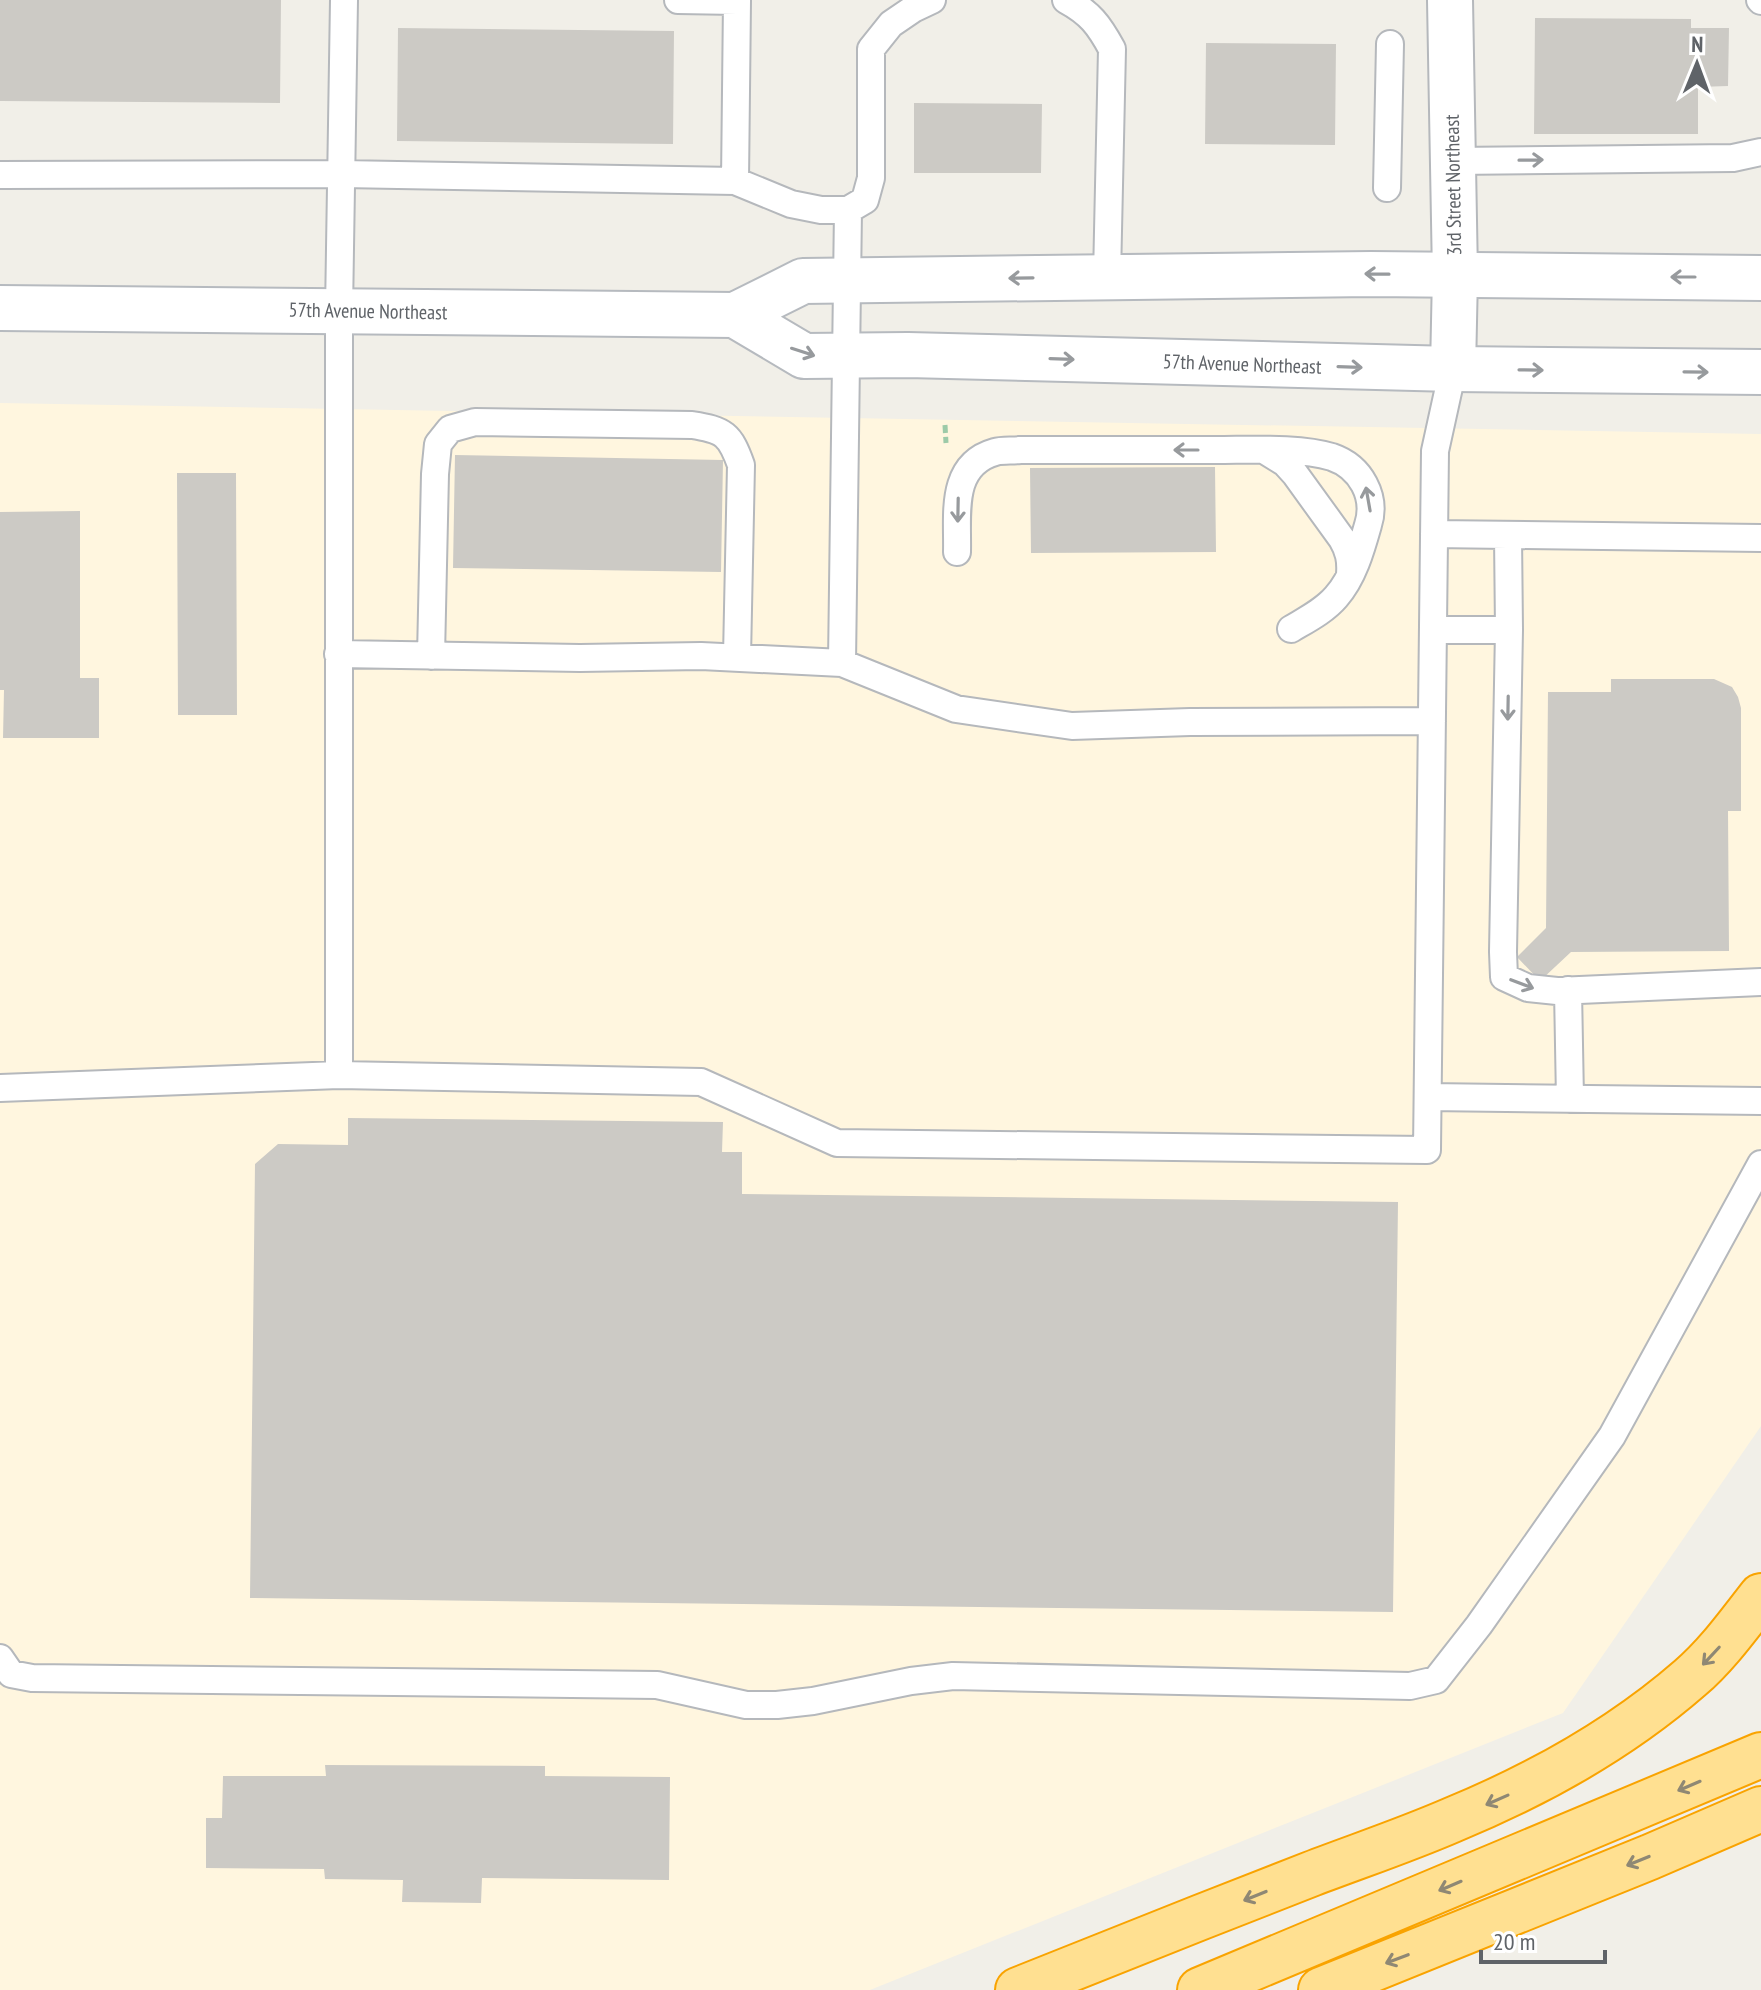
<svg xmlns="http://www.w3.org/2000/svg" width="1761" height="1990" viewBox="0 0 1761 1990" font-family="'PT Sans Narrow',sans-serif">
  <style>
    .commercial { fill: #fff6df }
    .building { fill: #cccac5 }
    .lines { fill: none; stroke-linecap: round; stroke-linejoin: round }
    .lane-casing { stroke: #b5b8bc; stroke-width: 30 }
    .street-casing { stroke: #b5b8bc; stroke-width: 48 }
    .secondary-casing { stroke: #b6babf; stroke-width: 48 }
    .highway-casing { stroke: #f9a300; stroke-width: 48 }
    .path { stroke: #9dcaa8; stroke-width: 5; stroke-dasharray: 8 4; stroke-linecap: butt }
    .lane { stroke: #fff; stroke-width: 26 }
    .street { stroke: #fff; stroke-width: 44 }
    .secondary { stroke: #fff; stroke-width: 44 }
    .highway { stroke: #ffe091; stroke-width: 44 }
    .oneway { stroke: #979a9d }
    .oneway2 { stroke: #8f8874 }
    .labels { text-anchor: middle; stroke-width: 8; stroke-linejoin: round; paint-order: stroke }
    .street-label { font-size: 20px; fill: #5f6368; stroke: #fff }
  </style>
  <rect width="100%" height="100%" fill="#f1efe8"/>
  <path class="commercial" d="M 0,403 L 1761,434 L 1761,1426 L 1563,1713 L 870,1990 L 0,1990 Z"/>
  <path class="building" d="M 0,0 L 281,0 L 280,103 L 0,101 Z
    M 1535,18 L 1691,19 L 1691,28 L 1729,28 L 1728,86 L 1698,87 L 1698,134 L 1534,134 Z
    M 398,28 L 674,31 L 673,144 L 397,141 Z
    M 1206,43 L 1336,44 L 1335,145 L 1205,144 Z
    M 914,103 L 1042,104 L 1041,173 L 914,173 Z
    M 455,455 L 723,460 L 721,572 L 453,568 Z
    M 1215,467 L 1216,552 L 1031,553 L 1030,468 Z
    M 177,473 L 236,473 L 237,715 L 178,715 Z
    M 80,511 L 80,678 L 99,678 L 99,738 L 3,738 L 4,690 L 0,690 L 0,512 Z
    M 1611,679 L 1714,679 L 1732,687 L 1738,697 L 1741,708 L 1741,811 L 1728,811 L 1729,951 L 1571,952 L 1540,981 L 1517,957 L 1546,928 L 1548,692 L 1611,692 Z
    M 348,1118 L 723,1122 L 722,1152 L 742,1152 L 742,1194 L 1398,1202 L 1393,1612 L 250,1598 L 255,1164 L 278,1144 L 348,1145 Z
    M 325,1765 L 545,1766 L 545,1776 L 670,1777 L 669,1880 L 482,1878 L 481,1903 L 402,1902 L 403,1880 L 325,1879 L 324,1869 L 206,1868 L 206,1818 L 222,1818 L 223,1776 L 326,1776 Z"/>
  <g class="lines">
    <defs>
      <path id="lane" d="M 1066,0 C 1090,13 1099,25 1112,49 L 1107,277
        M 1760,0 L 1761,1
        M 1453,161 L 1733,158 L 1761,152
        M 0,175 L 342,174 L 735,181 L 737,1 L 678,0
        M 735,181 L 791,204 L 821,210 L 848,210 L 865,200 L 871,178 L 871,49 L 891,24 L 913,9 L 932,0
        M 1387,188 L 1390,44
        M 1264,450 L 1285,463 L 1295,474 L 1342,539 C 1349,551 1351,560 1350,574
        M 1434,534 L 1761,538
        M 1508,536 L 1509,630 L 1503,952 L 1504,977 L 1528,988 L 1557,991 L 1761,982
        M 957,552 C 958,515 949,465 995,452 C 1002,450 1012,451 1020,450 C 1086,450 1151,450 1216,450 C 1251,450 1300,447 1332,457 C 1361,467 1377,497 1368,525 C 1361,550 1353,578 1336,597 C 1324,611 1306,620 1291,629
        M 1434,630 L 1509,630
        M 338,654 L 580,658 L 701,656 L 842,663 L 956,709 L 1072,726 L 1190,722 L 1432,721
        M 431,656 L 435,474 L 438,444 L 450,429 L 475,422 L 692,425 C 724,430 730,434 741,465 L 737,657
        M 842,663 L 848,210
        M 1568,990 L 1570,1099
        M 339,1075 L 339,311 L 344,0
        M 0,1088 L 339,1075 L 701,1082 L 837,1143 L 1427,1150 L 1435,451 L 1453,369
        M 1428,1097 L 1761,1101
        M 0,1658 L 11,1674 L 32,1678 L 657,1685 L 746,1705 L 777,1705 L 813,1701 L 911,1681 L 953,1676 L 1410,1686 L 1436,1680 L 1479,1625 L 1612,1436 L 1761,1164"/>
      <path id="street" d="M 1450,0 L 1455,275 L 1453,369"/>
      <path id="secondary" d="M 0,308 L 735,315 L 803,281 L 1371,274 L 1761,278
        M 735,315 L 804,356 L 908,355 L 1453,369 L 1761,372"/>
      <path id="highway" d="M 1018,1990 C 1116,1951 1213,1912 1311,1874 C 1358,1856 1406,1840 1452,1820 C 1537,1785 1620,1739 1690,1678 C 1717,1655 1739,1624 1761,1596
        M 1200,1990 L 1761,1755
        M 1321,1990 L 1650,1857 L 1761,1809"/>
    </defs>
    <use href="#lane" class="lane-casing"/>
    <use href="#street" class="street-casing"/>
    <use href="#secondary" class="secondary-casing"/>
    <use href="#highway" class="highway-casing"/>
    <path class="path" d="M 945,425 L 946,443"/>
    <use href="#lane" class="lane"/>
    <use href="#street" class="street"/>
    <use href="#secondary" class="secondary"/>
    <use href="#highway" class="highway"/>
  </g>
  <defs><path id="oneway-shaft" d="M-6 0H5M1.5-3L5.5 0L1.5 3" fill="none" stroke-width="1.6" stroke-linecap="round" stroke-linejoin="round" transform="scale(2)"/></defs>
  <g class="oneway">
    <use href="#oneway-shaft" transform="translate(1531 160) rotate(-1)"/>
    <use href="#oneway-shaft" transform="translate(1377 274) rotate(-179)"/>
    <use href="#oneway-shaft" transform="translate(1683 277) rotate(-180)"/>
    <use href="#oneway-shaft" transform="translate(1021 278) rotate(179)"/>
    <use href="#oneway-shaft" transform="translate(803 352) rotate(18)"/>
    <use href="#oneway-shaft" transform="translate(1062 359) rotate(2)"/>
    <use href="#oneway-shaft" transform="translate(1350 367) rotate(2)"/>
    <use href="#oneway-shaft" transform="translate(1531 370) rotate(1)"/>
    <use href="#oneway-shaft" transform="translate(1696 372) rotate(1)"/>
    <use href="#oneway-shaft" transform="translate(1186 450) rotate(-180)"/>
    <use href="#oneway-shaft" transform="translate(1368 499) rotate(-100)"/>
    <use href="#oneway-shaft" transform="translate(958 510) rotate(91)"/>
    <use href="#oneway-shaft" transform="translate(1508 708) rotate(91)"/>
    <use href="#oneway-shaft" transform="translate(1522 984) rotate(21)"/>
  </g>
  <g class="oneway2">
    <use href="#oneway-shaft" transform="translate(1711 1656) rotate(133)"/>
    <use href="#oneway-shaft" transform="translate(1689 1786) rotate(157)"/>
    <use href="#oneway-shaft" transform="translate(1497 1800) rotate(156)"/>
    <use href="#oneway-shaft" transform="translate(1638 1861) rotate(158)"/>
    <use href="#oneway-shaft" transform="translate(1450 1886) rotate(157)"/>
    <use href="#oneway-shaft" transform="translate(1255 1896) rotate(158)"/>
    <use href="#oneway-shaft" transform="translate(1397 1959) rotate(159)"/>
  </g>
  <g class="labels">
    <g class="street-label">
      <text transform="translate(1453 185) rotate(-91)" y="7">3rd Street Northeast</text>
      <text transform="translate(368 311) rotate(1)" y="7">57th Avenue Northeast</text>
      <text transform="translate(1242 364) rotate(2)" y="7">57th Avenue Northeast</text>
    </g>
  </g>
  <g transform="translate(1697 64) rotate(1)" stroke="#ffffff" stroke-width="6" paint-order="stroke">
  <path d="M0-6L14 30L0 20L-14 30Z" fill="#5f6368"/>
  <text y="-12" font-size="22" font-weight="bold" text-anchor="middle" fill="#5f6368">N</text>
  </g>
  <path d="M1481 1950v12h124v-12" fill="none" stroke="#5f6368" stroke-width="4"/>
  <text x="1493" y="1950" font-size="24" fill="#5f6368" stroke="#ffffff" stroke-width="6" paint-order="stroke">20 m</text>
</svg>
